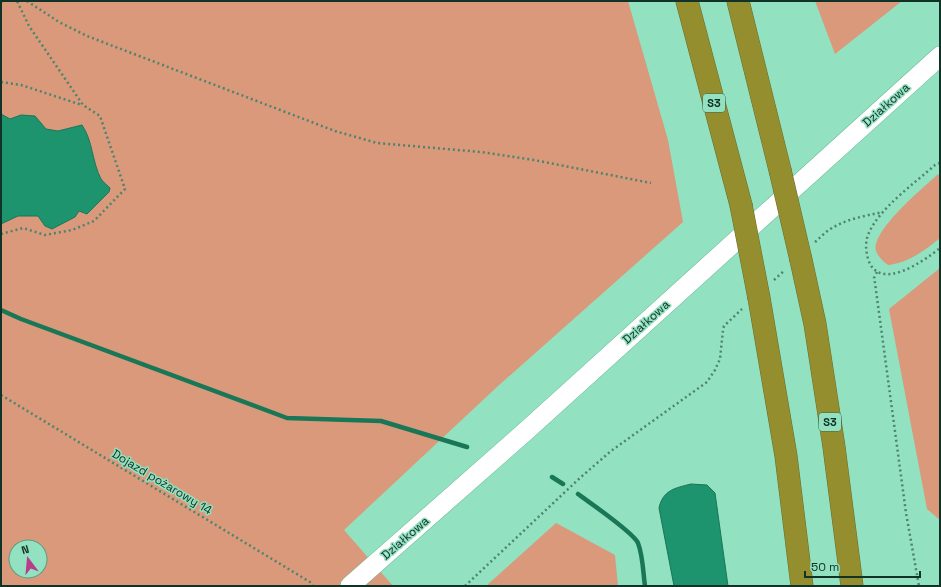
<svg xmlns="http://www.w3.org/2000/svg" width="941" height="587" viewBox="0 0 941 587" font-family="'Space Grotesk',sans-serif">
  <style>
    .green { fill: #d9997a; fill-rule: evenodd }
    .water { fill: #1d946e; stroke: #197758 }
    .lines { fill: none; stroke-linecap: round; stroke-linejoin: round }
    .stream { stroke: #197758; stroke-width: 4.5 }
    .tertiary-casing { stroke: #6bb99a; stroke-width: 20 }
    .motorway-casing { stroke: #666e2c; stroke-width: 23 }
    .path { stroke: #4e846e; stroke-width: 2.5; stroke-dasharray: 2 3; stroke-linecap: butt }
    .tertiary { stroke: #fff; stroke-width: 19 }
    .motorway { stroke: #948e2f; stroke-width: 22 }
    .motorway-bridge-casing { stroke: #666e2c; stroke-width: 23; stroke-linecap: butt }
    .motorway-bridge { stroke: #948e2f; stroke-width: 22 }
    .labels { text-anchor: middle; stroke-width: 3; stroke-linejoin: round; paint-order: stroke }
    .shield { fill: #92e1c0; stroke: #386654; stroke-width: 1 }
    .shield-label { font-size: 11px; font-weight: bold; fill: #113226 }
    .street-label { font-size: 12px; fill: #113226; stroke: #92e1c0 }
  </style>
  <rect width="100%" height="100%" fill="#92e1c0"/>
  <path class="green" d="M 1,1 L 628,1 L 668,140 L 683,222 L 498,386 L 344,530 L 393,586 L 1,586 ZM 16,547 L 40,547 L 40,571 L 16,571 Z
    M 815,1 L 902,1 L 835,54 Z
    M 940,174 L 940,238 C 924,251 908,263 888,265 C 883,261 878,257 876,251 C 871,231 923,188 937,175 Z
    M 940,268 L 940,520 L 927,509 L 889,309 Z
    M 556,523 L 615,555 L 618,586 L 486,586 Z"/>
  <path class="water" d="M 1,114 L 10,119 L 21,115 L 35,116 L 46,129 L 58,131 L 82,125 C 93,141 92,162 101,179 C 103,182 107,185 110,188 L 109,192 L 87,214 L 79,211 L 75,217 L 52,229 L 45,226 L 38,216 L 18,216 L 1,224 Z
    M 691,484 L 707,485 L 715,493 L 728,586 L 674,586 L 659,508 C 663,490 675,488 691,484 Z"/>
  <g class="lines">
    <path class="stream" d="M 1,310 L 21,319 L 287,418 L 381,421 L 467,447
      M 552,477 L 563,484
      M 578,494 C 590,503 633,532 638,543 C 643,556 643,572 645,586"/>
    <defs>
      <path id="tertiary" d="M 350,586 L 527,430 L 940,56"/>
      <path id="motorway" d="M 687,1 L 741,205
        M 738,1 L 780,170
        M 801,260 L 815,324 L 834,447 L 852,586
        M 759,298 L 786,456 L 802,586"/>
    </defs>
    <use href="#tertiary" class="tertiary-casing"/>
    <use href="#motorway" class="motorway-casing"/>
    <path class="path" d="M 27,1 L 59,22 L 87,36 L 335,131 L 377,143 L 481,152 L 534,160 L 651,183
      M 1,2 L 2,1
      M 1,82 L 21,85 L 82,105
      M 940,163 L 935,165 C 915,183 878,209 868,235 C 865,243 866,251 868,259 C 879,293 924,261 940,248
      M 1,234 L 23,228 L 45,235 L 72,230 L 94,221 L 125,189 L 100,116 L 83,105 L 29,26 L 17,1
      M 815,242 C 820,238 824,233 829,230 C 845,219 865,216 883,212
      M 877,272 L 874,278 L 875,283 L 906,513 L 919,586
      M 774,280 L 785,270
      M 1,395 L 310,582 L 313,586
      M 465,586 L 581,477 L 611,451 L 707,382 L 715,370 L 720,359 L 723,330 L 724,326 L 742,309"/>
    <use href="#tertiary" class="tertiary"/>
    <use href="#motorway" class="motorway"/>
    <defs>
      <path id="motorway-bridge" d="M 780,170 L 801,260
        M 741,205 L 759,298"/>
    </defs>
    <use href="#motorway-bridge" class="motorway-bridge-casing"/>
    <use href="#motorway-bridge" class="motorway-bridge"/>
  </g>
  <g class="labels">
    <g class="shield">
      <rect x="703" y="94" width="22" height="18" rx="3"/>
      <rect x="819" y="413" width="22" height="18" rx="3"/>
    </g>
    <g class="shield-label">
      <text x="714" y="107">S3</text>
      <text x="830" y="426">S3</text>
    </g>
    <g class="street-label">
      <text transform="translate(886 105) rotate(-42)" y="4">Działkowa</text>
      <text transform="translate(646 322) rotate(-42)" y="4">Działkowa</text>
      <text transform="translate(162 482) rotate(31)" y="4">Dojazd pożarowy 14</text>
      <text transform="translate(405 538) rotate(-41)" y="4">Działkowa</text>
    </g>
  </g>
  <rect width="941" height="587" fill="none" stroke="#113226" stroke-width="4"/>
  <g transform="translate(28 559) rotate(344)"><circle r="19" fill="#92e1c0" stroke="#5e9b82"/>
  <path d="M0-3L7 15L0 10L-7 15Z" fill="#b93c8a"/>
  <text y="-6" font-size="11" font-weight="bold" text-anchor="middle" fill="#113226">N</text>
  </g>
  <path d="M805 571v6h115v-6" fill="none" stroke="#113226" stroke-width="2"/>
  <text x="811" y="571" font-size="12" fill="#113226" stroke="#92e1c0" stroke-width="3" paint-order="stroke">50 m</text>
</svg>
